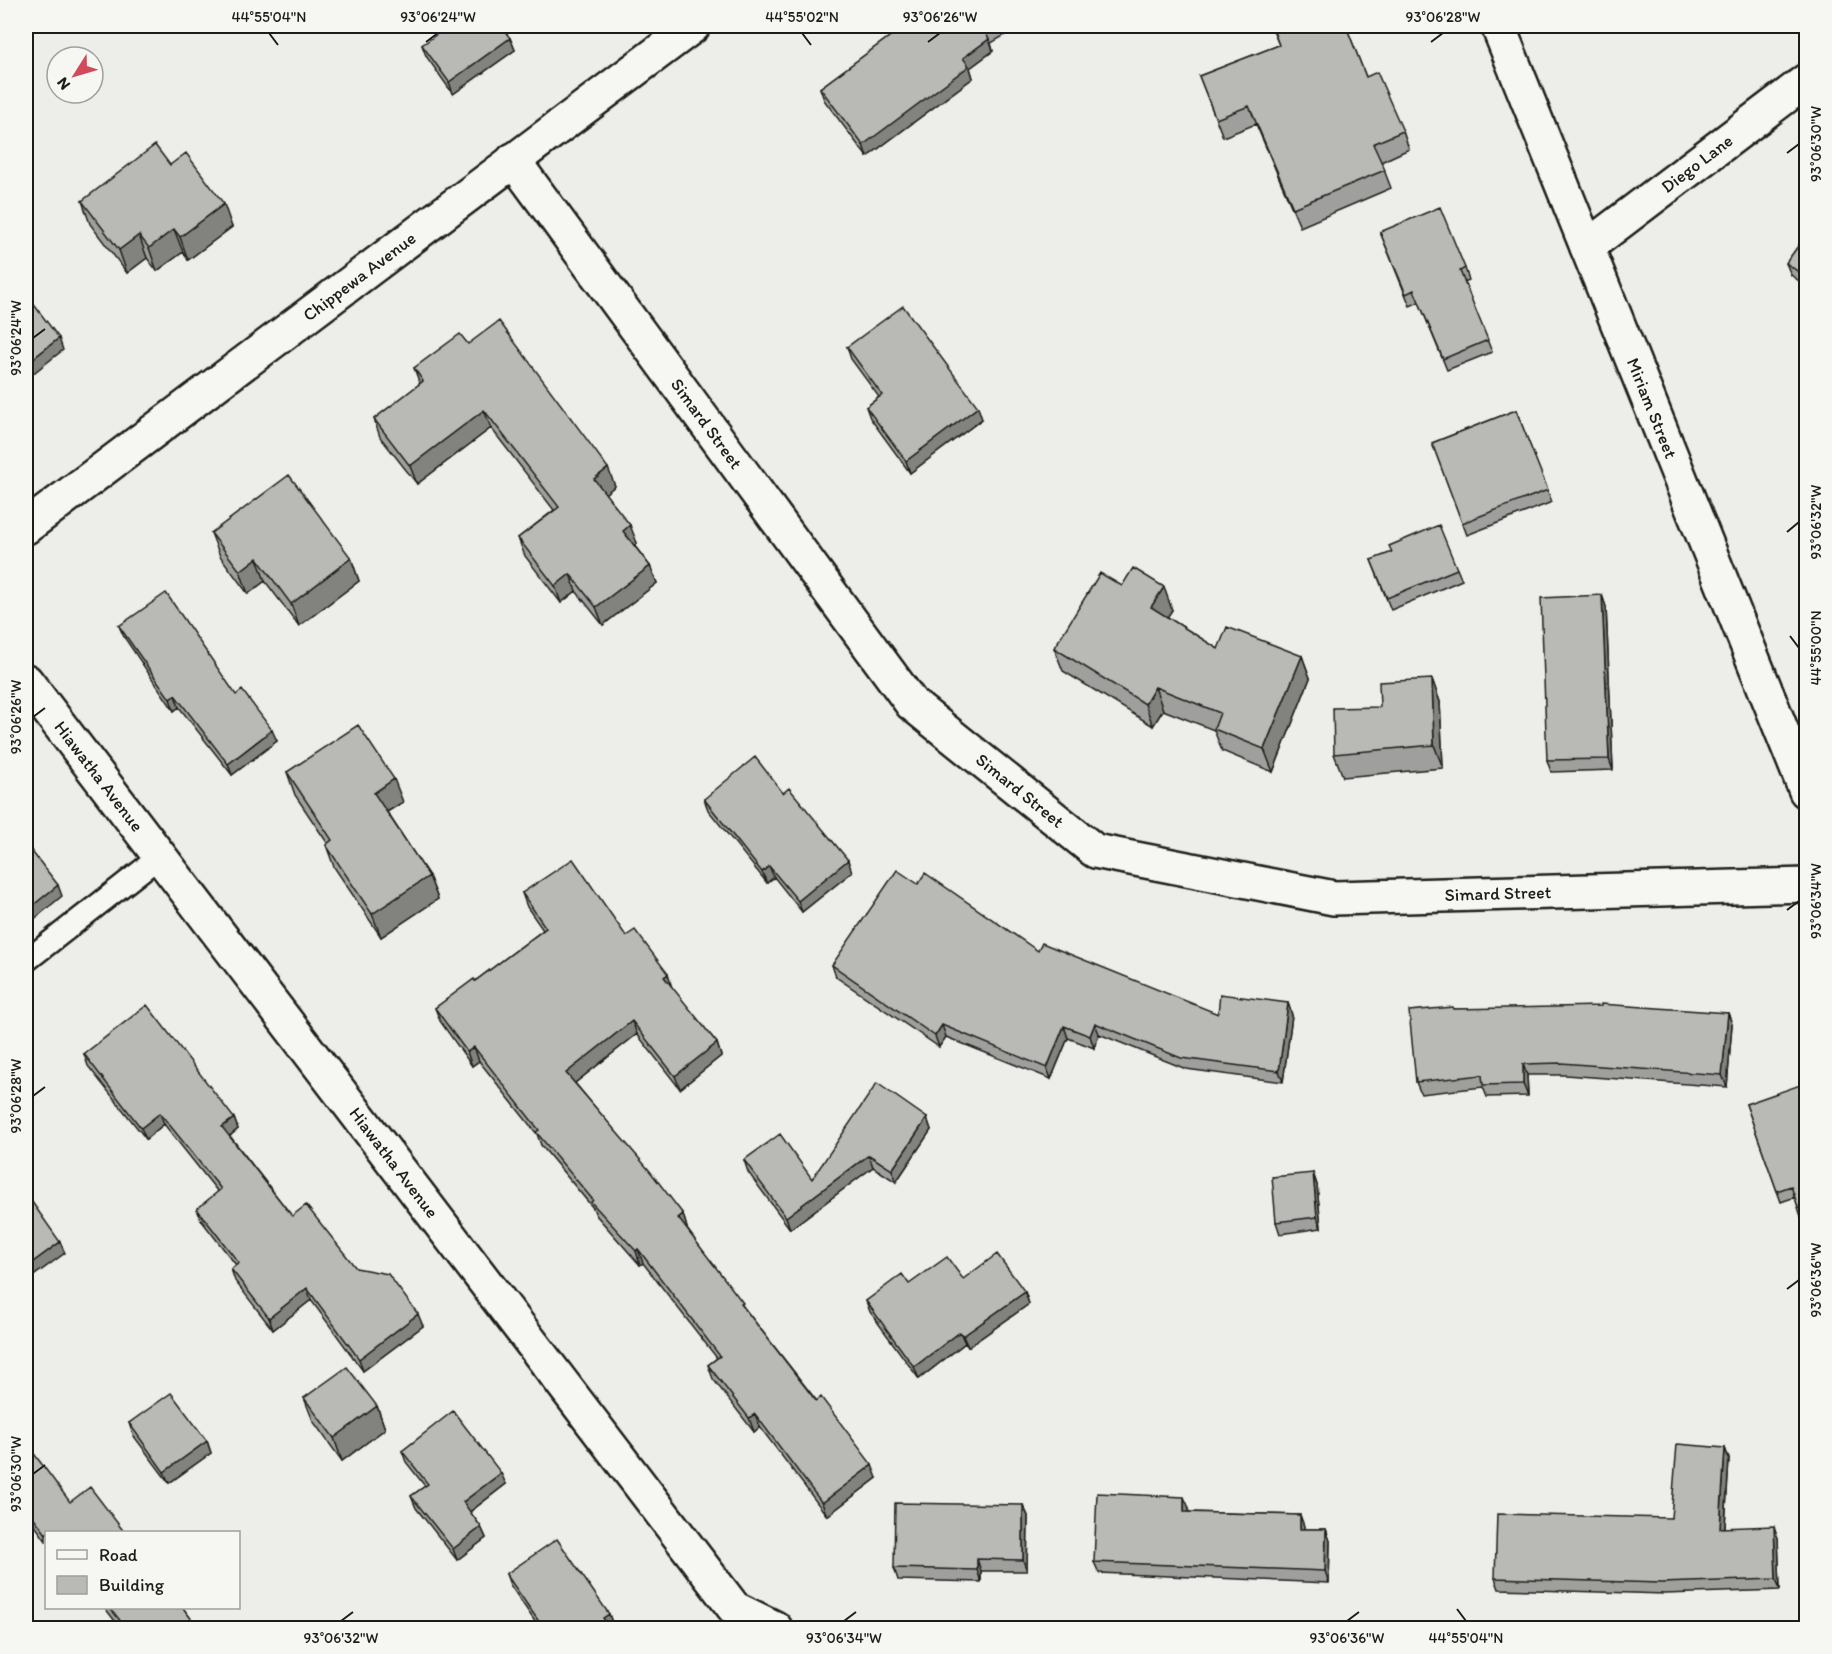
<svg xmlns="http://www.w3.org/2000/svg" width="1832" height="1654" viewBox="0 0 1832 1654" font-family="Itim,sans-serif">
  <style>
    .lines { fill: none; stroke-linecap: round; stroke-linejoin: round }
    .lane-casing { stroke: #1c1c1c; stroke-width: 26 }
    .street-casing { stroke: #1c1c1c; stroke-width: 38 }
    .secondary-casing { stroke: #1c1c1c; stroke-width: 38 }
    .lane { stroke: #f6f6f2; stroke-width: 21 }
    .street { stroke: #f6f6f2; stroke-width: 33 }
    .secondary { stroke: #f6f6f2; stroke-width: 33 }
    .wall { fill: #9f9f9d; stroke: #1c1c1c; stroke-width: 1.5 }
    .shaded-wall { fill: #82827f; stroke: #1c1c1c; stroke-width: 1.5 }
    .building { fill: #b9b9b6; stroke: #1c1c1c; stroke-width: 1.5 }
    .ticks { fill: none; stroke: #1c1c1c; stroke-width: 2 }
    .labels { text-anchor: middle; stroke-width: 4.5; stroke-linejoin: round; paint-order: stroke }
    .street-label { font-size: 18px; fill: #1c1c1c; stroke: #f6f6f2 }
    .neatline { fill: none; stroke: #1c1c1c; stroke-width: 2 }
    .ticks-label { font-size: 15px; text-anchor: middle; fill: #1c1c1c }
  </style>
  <rect width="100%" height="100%" fill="#edede9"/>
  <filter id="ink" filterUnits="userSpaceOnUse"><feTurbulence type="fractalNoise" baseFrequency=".0167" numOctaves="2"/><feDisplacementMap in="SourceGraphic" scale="12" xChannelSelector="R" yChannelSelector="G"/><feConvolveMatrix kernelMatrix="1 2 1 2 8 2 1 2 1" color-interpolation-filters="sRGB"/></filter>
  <g filter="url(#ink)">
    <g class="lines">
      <defs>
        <path id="lane" d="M 26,961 L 159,857"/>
        <g id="street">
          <path id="s1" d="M 1498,26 L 1806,791"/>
          <path id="s2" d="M 513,160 L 912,704 L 1095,851 L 1334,898 L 1806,885"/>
          <path id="s3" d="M 1587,247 L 1806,81"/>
          <path id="s4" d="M 26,681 L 734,1608 L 775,1628"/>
        </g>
        <g id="secondary">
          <path id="s5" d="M 26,527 L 693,26"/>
        </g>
      </defs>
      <use href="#lane" class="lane-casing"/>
      <use href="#street" class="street-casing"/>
      <use href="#secondary" class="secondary-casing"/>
      <use href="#lane" class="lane"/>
      <use href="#street" class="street"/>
      <use href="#secondary" class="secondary"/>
    </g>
    <path class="wall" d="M 904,26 L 1021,26 L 991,43 L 993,51 L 970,68 L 973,78 L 867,157 L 824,100 L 820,88 Z
      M 1271,26 L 1346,26 L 1366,77 L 1403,131 L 1409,149 L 1381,162 L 1391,188 L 1300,227 L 1256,124 L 1223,137 L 1199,76 L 1279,45 Z
      M 510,38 L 515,50 L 453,94 L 426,56 L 422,45 Z
      M 170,165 L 232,227 L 188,260 L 183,252 L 157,271 L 147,258 L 127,273 L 90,224 L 82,201 Z
      M 1380,232 L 1465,268 L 1469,280 L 1464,282 L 1492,352 L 1447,370 L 1419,302 L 1410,306 Z
      M 1806,235 L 1806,286 L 1791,275 L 1786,263 Z
      M 468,344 L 615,486 L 605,493 L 637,543 L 634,545 L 650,566 L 657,583 L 603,625 L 576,591 L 561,603 L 525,556 L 518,538 L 554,510 L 491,428 L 417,484 L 380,437 L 374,419 L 420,384 L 414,368 Z
      M 847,347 L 982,419 L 910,473 L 870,418 L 866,407 L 879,397 L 851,359 Z
      M 1516,410 L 1552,502 L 1467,535 L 1432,443 Z
      M 211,533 L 351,558 L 359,581 L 299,626 L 265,581 L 248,594 L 220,556 Z
      M 1371,560 L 1457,569 L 1462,580 L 1391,610 Z
      M 1122,586 L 1172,610 L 1167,617 L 1218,649 L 1302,656 L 1310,678 L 1273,772 L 1222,751 L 1214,730 L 1163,710 L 1153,726 L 1063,671 L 1054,648 Z
      M 1602,595 L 1606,607 L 1613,770 L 1551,772 L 1547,760 Z
      M 119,626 L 236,695 L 277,741 L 232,775 L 179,707 L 174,711 L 124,637 Z
      M 1432,679 L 1440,702 L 1443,768 L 1343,777 L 1334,754 L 1380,707 Z
      M 287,772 L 403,802 L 387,812 L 429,876 L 438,899 L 381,937 L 334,867 L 326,845 L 328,844 L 295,795 Z
      M 783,793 L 852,872 L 802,912 L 774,877 L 767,883 L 708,810 L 704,799 Z
      M 918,884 L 1038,951 L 1218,1014 L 1288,1003 L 1292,1015 L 1283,1082 L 1186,1069 L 1099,1034 L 1094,1048 L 1068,1038 L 1051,1079 L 946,1037 L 939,1047 L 836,977 L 832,965 Z
      M 522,893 L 626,936 L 672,988 L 717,1043 L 721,1056 L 680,1089 L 637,1034 L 575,1083 L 683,1214 L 687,1228 L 687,1229 L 745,1309 L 877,1478 L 827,1516 L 760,1427 L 754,1432 L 713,1379 L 708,1365 L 717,1358 L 643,1263 L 640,1265 L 596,1215 L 593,1208 L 541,1145 L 537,1134 L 479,1061 L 472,1066 L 440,1021 L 435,1008 L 475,981 L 543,930 L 527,907 Z
      M 1454,1009 L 1728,1013 L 1732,1024 L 1727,1087 L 1565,1075 L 1527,1075 L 1528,1096 L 1487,1097 L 1483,1087 L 1421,1094 L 1416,1082 Z
      M 84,1054 L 234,1118 L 238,1129 L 230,1136 L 292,1216 L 356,1268 L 423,1326 L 363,1371 L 311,1300 L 273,1330 L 235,1281 L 231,1269 L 236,1265 L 201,1220 L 197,1209 L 218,1192 L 164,1124 L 146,1139 L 88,1066 Z
      M 1806,1086 L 1806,1231 L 1795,1197 L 1781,1202 L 1746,1104 Z
      M 927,1118 L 931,1130 L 896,1182 L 873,1167 L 790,1229 L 748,1172 L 744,1160 L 812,1179 Z
      M 1313,1173 L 1317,1185 L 1321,1228 L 1280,1234 L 1276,1222 Z
      M 963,1279 L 1025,1292 L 1029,1304 L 968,1347 L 965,1343 L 919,1379 L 870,1312 L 866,1301 L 909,1284 Z
      M 304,1398 L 377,1406 L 385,1429 L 342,1461 L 313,1421 Z
      M 129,1423 L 207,1441 L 211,1453 L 169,1483 L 133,1435 Z
      M 26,1443 L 46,1533 L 46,1541 L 26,1513 Z
      M 1725,1448 L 1729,1459 L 1725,1528 L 1778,1538 L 1780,1590 L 1665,1594 L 1499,1589 L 1495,1578 L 1671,1518 Z
      M 402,1451 L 506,1484 L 470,1512 L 481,1527 L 486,1538 L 457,1560 L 416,1508 L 411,1496 L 425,1486 L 406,1462 Z
      M 1023,1505 L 1028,1516 L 1027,1571 L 981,1571 L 981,1582 L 898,1580 L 894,1568 Z
      M 1189,1508 L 1188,1512 L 1300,1515 L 1304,1529 L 1326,1529 L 1330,1541 L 1329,1583 L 1099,1573 L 1094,1562 Z
      M 506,1574 L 609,1614 L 613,1626 L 610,1629 L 540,1629 L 510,1585 Z
      M 105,1608 L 183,1608 L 199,1629 L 121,1629 Z"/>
    <path class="shaded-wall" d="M 510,38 L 515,50 L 453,94 L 449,82 Z
      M 989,39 L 993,51 L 970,68 L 973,78 L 867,157 L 863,145 L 963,58 Z
      M 224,204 L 232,227 L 188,260 L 180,237 Z
      M 174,229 L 183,252 L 157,271 L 149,248 Z
      M 139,235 L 147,258 L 127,273 L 119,250 Z
      M 59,338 L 63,350 L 26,379 L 26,364 Z
      M 978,407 L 982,419 L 910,473 L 906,461 Z
      M 484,410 L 491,428 L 417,484 L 410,466 Z
      M 608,468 L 615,486 L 601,497 L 594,479 Z
      M 630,525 L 637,543 L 630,549 L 623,531 Z
      M 257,558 L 265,581 L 248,594 L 240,571 Z
      M 351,558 L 359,581 L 299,626 L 291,604 Z
      M 650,566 L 657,583 L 603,625 L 596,607 Z
      M 570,574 L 576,591 L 561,603 L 555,586 Z
      M 1164,587 L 1172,610 L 1159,630 L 1151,607 Z
      M 1602,595 L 1606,607 L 1613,770 L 1609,759 Z
      M 1302,656 L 1310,678 L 1273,772 L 1264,749 Z
      M 1432,679 L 1440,702 L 1443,768 L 1434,745 Z
      M 1155,687 L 1163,710 L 1153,726 L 1145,704 Z
      M 175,695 L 179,707 L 174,711 L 170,699 Z
      M 272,730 L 277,741 L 232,775 L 228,764 Z
      M 394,779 L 403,802 L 382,815 L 374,793 Z
      M 848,860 L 852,872 L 802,912 L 798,901 Z
      M 769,866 L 774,877 L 767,883 L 762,872 Z
      M 429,876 L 438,899 L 381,937 L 372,914 Z
      M 58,885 L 62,896 L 26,926 L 26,911 Z
      M 668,974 L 672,988 L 664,977 Z
      M 1288,1003 L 1292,1015 L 1283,1082 L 1279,1071 Z
      M 1728,1013 L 1732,1024 L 1727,1087 L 1722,1075 Z
      M 632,1021 L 637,1034 L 571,1086 L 566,1073 Z
      M 1095,1023 L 1099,1034 L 1094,1048 L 1090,1036 Z
      M 942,1025 L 946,1037 L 939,1047 L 935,1036 Z
      M 1064,1026 L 1068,1038 L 1051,1079 L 1047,1068 Z
      M 717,1043 L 721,1056 L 680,1089 L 675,1076 Z
      M 474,1047 L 479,1061 L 472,1066 L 467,1052 Z
      M 1523,1064 L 1527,1075 L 1528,1096 L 1523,1084 Z
      M 160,1113 L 164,1124 L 146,1139 L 141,1128 Z
      M 234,1118 L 238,1129 L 227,1138 L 222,1127 Z
      M 927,1118 L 931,1130 L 896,1182 L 892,1170 Z
      M 869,1155 L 873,1167 L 790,1229 L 786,1217 Z
      M 1313,1173 L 1317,1185 L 1321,1228 L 1317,1217 Z
      M 683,1214 L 687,1228 L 683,1231 L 678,1218 Z
      M 60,1242 L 65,1253 L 28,1280 L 26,1273 L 26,1267 Z
      M 638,1249 L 643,1263 L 640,1265 L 636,1251 Z
      M 307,1288 L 311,1300 L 273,1330 L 269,1318 Z
      M 1025,1292 L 1029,1304 L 968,1347 L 963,1336 Z
      M 418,1314 L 423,1326 L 363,1371 L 359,1359 Z
      M 960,1332 L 965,1343 L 919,1379 L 914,1367 Z
      M 377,1406 L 385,1429 L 342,1461 L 334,1438 Z
      M 755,1414 L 760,1427 L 754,1432 L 749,1418 Z
      M 207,1441 L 211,1453 L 169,1483 L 164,1472 Z
      M 1725,1448 L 1729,1459 L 1724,1540 L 1720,1528 Z
      M 872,1465 L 877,1478 L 827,1516 L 822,1503 Z
      M 501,1473 L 506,1484 L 467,1514 L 463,1502 Z
      M 1184,1497 L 1189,1508 L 1188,1524 L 1184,1512 Z
      M 1023,1505 L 1028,1516 L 1027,1571 L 1023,1560 Z
      M 1300,1515 L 1304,1526 L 1304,1540 L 1300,1529 Z
      M 1774,1526 L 1778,1538 L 1780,1590 L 1776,1579 Z
      M 481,1527 L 486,1538 L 457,1560 L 453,1549 Z
      M 1326,1529 L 1330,1541 L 1329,1583 L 1325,1571 Z
      M 977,1559 L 981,1571 L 981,1582 L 977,1570 Z
      M 609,1614 L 613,1626 L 609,1629 L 603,1618 Z"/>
    <path class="building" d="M 448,26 L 501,26 L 510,38 L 449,82 L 422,45 Z
      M 904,26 L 996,26 L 985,32 L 989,39 L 963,58 L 969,66 L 863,145 L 820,88 Z
      M 1272,26 L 1346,26 L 1366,77 L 1377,72 L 1403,131 L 1373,144 L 1385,170 L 1293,208 L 1249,106 L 1216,119 L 1199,76 L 1279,45 Z
      M 155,145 L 170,165 L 186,153 L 224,204 L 180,237 L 174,229 L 149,248 L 139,235 L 119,250 L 82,201 Z
      M 1440,207 L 1465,268 L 1460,271 L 1488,340 L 1443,359 L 1414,290 L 1406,294 L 1380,232 Z
      M 1806,235 L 1806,277 L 1786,263 Z
      M 26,294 L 59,338 L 26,364 Z
      M 903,306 L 978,407 L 906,461 L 866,407 L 882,395 L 847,347 Z
      M 499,321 L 608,468 L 594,479 L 630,525 L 623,531 L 650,566 L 596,607 L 570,574 L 555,586 L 518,538 L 559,507 L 484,410 L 410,466 L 374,419 L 423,381 L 414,368 L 460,334 L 468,344 Z
      M 1516,410 L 1548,490 L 1462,523 L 1432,443 Z
      M 289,475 L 351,558 L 291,604 L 257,558 L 240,571 L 211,533 Z
      M 1439,525 L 1457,569 L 1387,598 L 1371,560 L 1392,552 L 1389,546 Z
      M 1133,568 L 1164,587 L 1151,607 L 1218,649 L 1227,627 L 1302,656 L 1264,749 L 1214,729 L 1220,713 L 1155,687 L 1145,704 L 1054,648 L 1100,573 L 1122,586 Z
      M 166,593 L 236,695 L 242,690 L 272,730 L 228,764 L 175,695 L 170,699 L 119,626 Z
      M 1602,595 L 1609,759 L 1547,760 L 1541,598 Z
      M 1432,679 L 1434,745 L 1334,754 L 1333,708 L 1380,707 L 1379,682 Z
      M 358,725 L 394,779 L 374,793 L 429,876 L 372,914 L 326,845 L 332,840 L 287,772 Z
      M 755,757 L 783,793 L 789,788 L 848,860 L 798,901 L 769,866 L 762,872 L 704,799 Z
      M 26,844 L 58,885 L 26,911 Z
      M 573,859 L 626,936 L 635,930 L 668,974 L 664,977 L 717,1043 L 675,1076 L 632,1021 L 566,1073 L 649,1170 L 683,1214 L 678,1218 L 743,1303 L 741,1304 L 816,1401 L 821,1397 L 872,1465 L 822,1503 L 755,1414 L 749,1418 L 708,1365 L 720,1356 L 638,1249 L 636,1251 L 591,1202 L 593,1200 L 536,1132 L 539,1130 L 474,1047 L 467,1052 L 435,1008 L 474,979 L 475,981 L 546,928 L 522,893 Z
      M 897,870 L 918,884 L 925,873 L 1038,951 L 1042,943 L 1218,1014 L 1220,994 L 1288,1003 L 1279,1071 L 1181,1058 L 1095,1023 L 1090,1036 L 1064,1026 L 1047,1068 L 942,1025 L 935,1036 L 832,965 Z
      M 1601,1004 L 1728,1013 L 1722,1075 L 1561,1063 L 1523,1064 L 1523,1084 L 1483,1085 L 1482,1075 L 1416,1082 L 1409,1011 L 1453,1007 L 1454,1009 L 1601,1006 Z
      M 147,1005 L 234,1118 L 222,1127 L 292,1216 L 306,1205 L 356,1268 L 388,1274 L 418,1314 L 359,1359 L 307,1288 L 269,1318 L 231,1269 L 239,1263 L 197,1209 L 221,1189 L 160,1113 L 141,1128 L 84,1054 Z
      M 877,1083 L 927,1118 L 892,1170 L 869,1155 L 786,1217 L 744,1160 L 780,1134 L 812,1179 Z
      M 1806,1083 L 1806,1231 L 1791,1186 L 1777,1191 L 1746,1104 Z
      M 1313,1173 L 1317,1217 L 1276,1222 L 1272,1177 Z
      M 27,1195 L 60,1242 L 26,1267 L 26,1196 Z
      M 997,1254 L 1025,1292 L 963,1336 L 960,1332 L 914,1367 L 866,1301 L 902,1274 L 909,1284 L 947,1257 L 963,1279 Z
      M 347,1367 L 377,1406 L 334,1438 L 304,1398 Z
      M 171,1393 L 207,1441 L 164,1472 L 129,1423 Z
      M 453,1411 L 501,1473 L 463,1502 L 481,1527 L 453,1549 L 411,1496 L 428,1484 L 402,1451 Z
      M 26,1443 L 70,1502 L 90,1487 L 125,1533 L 46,1533 L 46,1534 L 26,1507 Z
      M 1677,1444 L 1725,1448 L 1720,1528 L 1774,1526 L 1776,1579 L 1661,1583 L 1495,1578 L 1497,1514 L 1671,1518 Z
      M 1097,1493 L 1184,1497 L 1184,1512 L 1300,1515 L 1300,1529 L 1326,1529 L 1325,1571 L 1094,1562 Z
      M 895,1503 L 1023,1505 L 1023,1560 L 977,1559 L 977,1570 L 894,1568 Z
      M 557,1539 L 609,1614 L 603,1618 L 610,1629 L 544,1629 L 506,1574 Z
      M 110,1608 L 183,1608 L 199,1629 L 127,1629 Z"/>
  </g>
  <path class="ticks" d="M 269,33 L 278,45M 802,33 L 811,45M 426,42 L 438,33M 928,42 L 940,33M 1431,42 L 1443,33M 1787,153 L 1799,144M 33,338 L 45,329M 1787,532 L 1799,522M 1790,636 L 1799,648M 33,717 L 45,708M 1787,910 L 1799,901M 33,1096 L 45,1087M 1787,1289 L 1799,1280M 33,1474 L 45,1465M 1457,1609 L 1466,1621M 341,1621 L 353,1612M 844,1621 L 856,1612M 1347,1621 L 1359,1612"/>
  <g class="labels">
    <g class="street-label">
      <text dy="6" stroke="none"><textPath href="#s3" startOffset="138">Diego Lane</textPath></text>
      <text dy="6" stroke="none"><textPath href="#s5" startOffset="417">Chippewa Avenue</textPath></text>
      <text dy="6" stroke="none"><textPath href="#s1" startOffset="412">Miriam Street</textPath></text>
      <text dy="6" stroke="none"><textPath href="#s2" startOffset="327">Simard Street</textPath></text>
      <text dy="6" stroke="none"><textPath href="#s4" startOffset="120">Hiawatha Avenue</textPath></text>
      <text dy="6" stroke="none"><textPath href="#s2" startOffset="813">Simard Street</textPath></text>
      <text dy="6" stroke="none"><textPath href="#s2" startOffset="1317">Simard Street</textPath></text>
      <text dy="6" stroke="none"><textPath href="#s4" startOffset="606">Hiawatha Avenue</textPath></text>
    </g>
  </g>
  <rect width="1832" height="1654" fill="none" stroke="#f6f6f2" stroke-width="66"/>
  <rect x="45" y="1531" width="195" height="78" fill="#f6f6f2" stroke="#9f9f9c" stroke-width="1.5"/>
  <rect x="57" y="1550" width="30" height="9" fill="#f6f6f2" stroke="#9f9f9c" stroke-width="1.5"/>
  <text x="99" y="1561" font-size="18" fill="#1c1c1c">Road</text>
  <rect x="57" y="1576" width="30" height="18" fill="#b9b9b6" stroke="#9f9f9c" stroke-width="1.5"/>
  <text x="99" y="1591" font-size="18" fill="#1c1c1c">Building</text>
  <g transform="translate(75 75) rotate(233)"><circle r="28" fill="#f6f6f2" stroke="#9f9f9c" stroke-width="1.5"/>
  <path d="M0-4.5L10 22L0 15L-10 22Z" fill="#d1495b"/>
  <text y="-9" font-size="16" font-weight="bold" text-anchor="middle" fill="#1c1c1c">N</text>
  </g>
  <rect x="33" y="33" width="1766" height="1588" class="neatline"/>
  <g class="ticks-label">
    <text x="269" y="22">44°55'04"N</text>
    <text x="438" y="22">93°06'24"W</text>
    <text x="802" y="22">44°55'02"N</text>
    <text x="940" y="22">93°06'26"W</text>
    <text x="1443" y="22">93°06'28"W</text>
    <text transform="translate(1816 144) rotate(-90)" y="5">93°06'30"W</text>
    <text transform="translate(16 338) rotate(-90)" y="5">93°06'24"W</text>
    <text transform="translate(1816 522) rotate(-90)" y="5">93°06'32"W</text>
    <text transform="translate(1816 648) rotate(-90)" y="5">44°55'00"N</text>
    <text transform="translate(16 717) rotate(-90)" y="5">93°06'26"W</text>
    <text transform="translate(1816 901) rotate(-90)" y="5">93°06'34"W</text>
    <text transform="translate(16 1096) rotate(-90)" y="5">93°06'28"W</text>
    <text transform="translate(1816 1280) rotate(-90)" y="5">93°06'36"W</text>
    <text transform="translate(16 1474) rotate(-90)" y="5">93°06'30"W</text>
    <text x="341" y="1643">93°06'32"W</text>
    <text x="844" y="1643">93°06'34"W</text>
    <text x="1347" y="1643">93°06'36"W</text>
    <text x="1466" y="1643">44°55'04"N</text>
  </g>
</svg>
